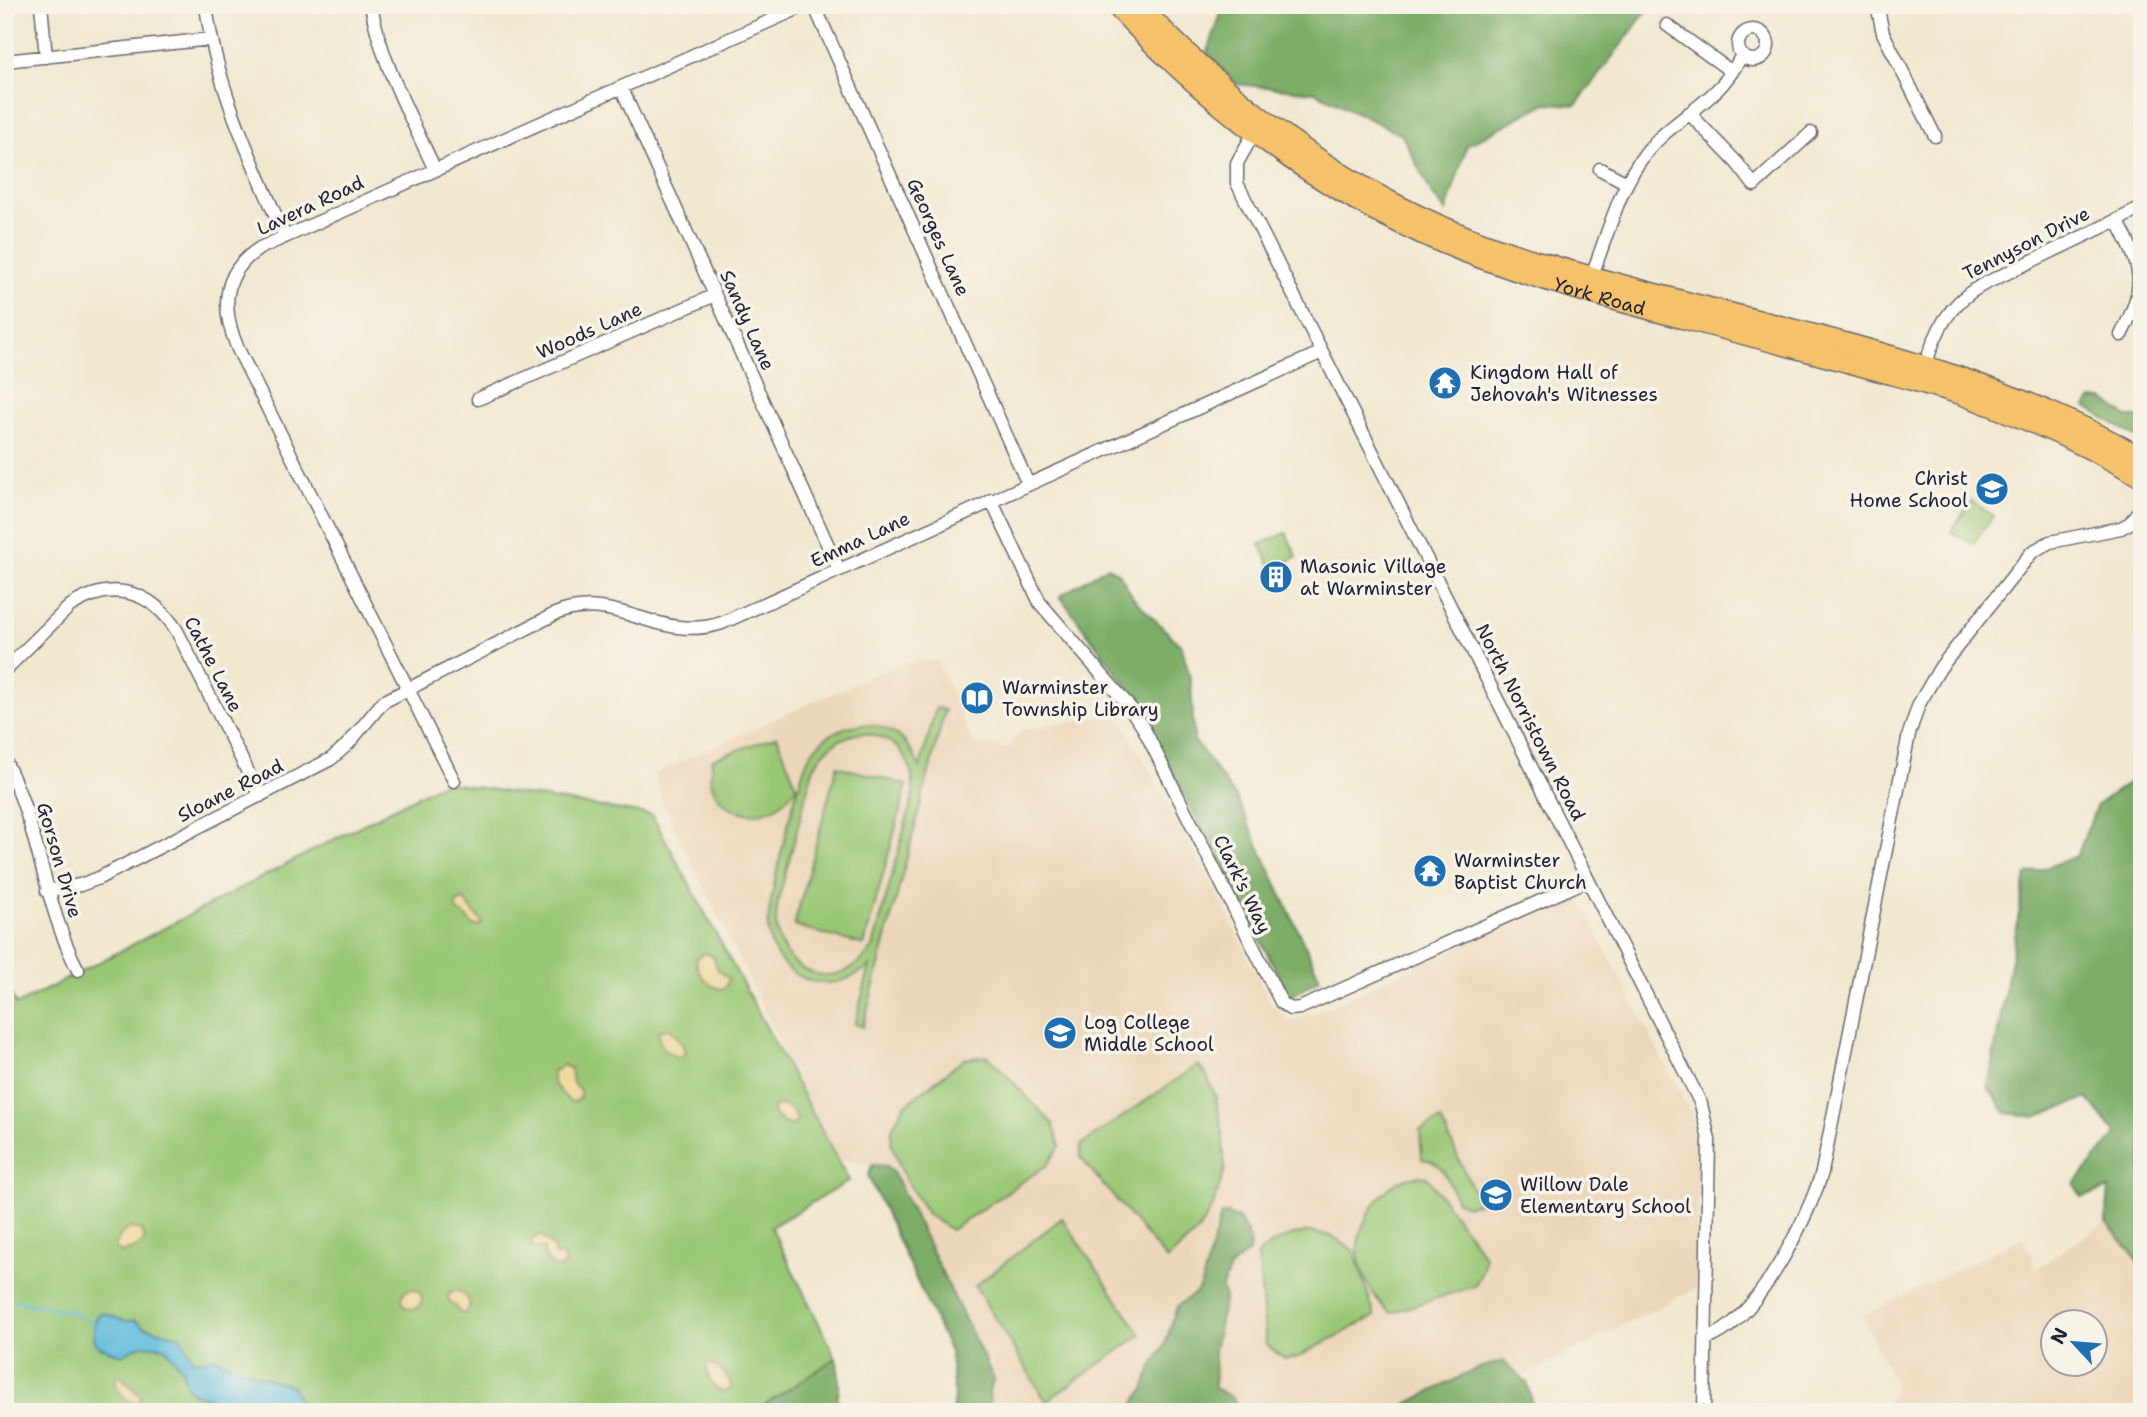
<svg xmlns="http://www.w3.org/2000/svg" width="2147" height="1417" viewBox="0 0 2147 1417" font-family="'Shantell Sans',sans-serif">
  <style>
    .built { fill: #ecd7ba; fill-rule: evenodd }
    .green { fill: #9ac774; stroke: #5e7458; stroke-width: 2; fill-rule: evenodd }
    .forest { fill: #7bac66; stroke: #4e6750; stroke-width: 2 }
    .sand { fill: #eeda9e; stroke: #887e6c; stroke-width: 2 }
    .water { fill: #5fbcdd; stroke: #406f8c; stroke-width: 2 }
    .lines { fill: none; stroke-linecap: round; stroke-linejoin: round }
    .stream { stroke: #5fbcdd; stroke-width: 2.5 }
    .minor-casing { stroke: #6a676f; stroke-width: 15 }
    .highway-casing { stroke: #6a676f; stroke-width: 22 }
    .minor { stroke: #fff; stroke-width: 12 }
    .highway { stroke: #f5c16b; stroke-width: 19 }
    .labels { text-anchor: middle; stroke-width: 7; stroke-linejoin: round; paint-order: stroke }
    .street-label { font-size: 19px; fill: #22223b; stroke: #f7f3e8 }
    .poi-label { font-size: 19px; fill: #22223b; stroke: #f7f3e8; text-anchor: start }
  </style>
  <rect width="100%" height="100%" fill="#f7f3e8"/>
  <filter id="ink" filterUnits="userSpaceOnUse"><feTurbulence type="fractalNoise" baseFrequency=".0143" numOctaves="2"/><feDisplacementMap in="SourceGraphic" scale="14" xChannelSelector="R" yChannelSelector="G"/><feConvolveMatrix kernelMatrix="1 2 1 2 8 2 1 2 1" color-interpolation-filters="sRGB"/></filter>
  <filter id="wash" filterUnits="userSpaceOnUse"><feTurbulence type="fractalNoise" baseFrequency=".00686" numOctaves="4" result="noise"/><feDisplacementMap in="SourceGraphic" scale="28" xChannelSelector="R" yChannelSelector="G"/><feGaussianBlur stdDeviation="1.57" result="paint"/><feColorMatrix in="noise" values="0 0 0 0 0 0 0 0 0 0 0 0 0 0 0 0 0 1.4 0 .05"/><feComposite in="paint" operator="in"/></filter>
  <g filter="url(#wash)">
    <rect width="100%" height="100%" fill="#f1e8d0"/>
    <path class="built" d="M 937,660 L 973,743 L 1009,748 L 1022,730 L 1118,714 L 1214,887 L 1270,1002 L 1290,1021 L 1324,1009 L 1545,905 L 1579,898 L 1691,1114 L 1698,1151 L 1697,1288 L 1519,1378 L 1502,1361 L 1391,1412 L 1241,1412 L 1233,1398 L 1215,1388 L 1214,1350 L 1221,1290 L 1231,1266 L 1238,1262 L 1221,1214 L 1202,1282 L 1197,1292 L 1177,1306 L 1165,1345 L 1152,1367 L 1144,1389 L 1129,1411 L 991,1412 L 988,1402 L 994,1379 L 894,1174 L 887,1166 L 837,1159 L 662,802 L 655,773 L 896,665 Z
      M 2106,1222 L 2142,1265 L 2142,1412 L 1885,1412 L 1895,1385 L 1862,1316 L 2024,1237 L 2036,1269 ZM 2052,1322 L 2094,1322 L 2094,1364 L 2052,1364 Z"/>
    <path class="green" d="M 1972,501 L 1993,516 L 1973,544 L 1951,532 Z
      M 1286,533 L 1297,557 L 1272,569 L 1260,544 Z
      M 936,708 L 945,710 L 863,1027 L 855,1024 L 870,966 C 852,979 834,987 811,981 C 787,974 771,955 768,931 C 765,911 799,773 810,755 C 830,723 875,714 903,740 C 911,748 915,758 920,767 ZM 862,733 C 898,737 915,760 913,796 L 873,947 C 862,963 845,976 824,975 C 800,973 781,955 777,931 C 773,910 782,888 787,868 C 796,835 804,802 813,769 C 824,748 838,737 862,733 Z
      M 777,736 L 797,788 C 791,794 784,802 776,807 C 751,821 718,811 711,781 C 710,774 712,766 712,759 Z
      M 837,766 L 907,785 L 864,945 L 794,926 Z
      M 444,782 L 652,815 L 849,1181 L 771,1227 L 836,1358 L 754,1412 L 5,1412 L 5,985 L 17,1005 Z
      M 988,1056 L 1053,1124 L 1060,1146 L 1047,1165 L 951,1230 L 928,1215 L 905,1179 L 891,1143 L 892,1128 L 904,1106 L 964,1059 Z
      M 1198,1065 L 1206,1074 L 1216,1098 L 1222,1129 L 1225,1169 L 1212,1208 L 1198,1231 L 1167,1260 L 1080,1157 L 1081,1145 Z
      M 1441,1120 L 1479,1203 L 1466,1206 L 1457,1201 C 1448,1184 1446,1161 1422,1159 L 1420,1130 Z
      M 1420,1176 L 1427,1177 L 1485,1257 L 1483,1269 L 1475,1286 L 1390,1313 C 1373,1299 1357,1269 1358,1245 C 1360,1222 1381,1188 1404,1179 C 1408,1177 1415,1177 1420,1176 Z
      M 1062,1218 L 1141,1335 L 1046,1401 L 975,1286 Z
      M 1311,1232 L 1332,1236 L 1354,1251 L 1375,1316 L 1296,1358 L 1285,1359 L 1266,1345 L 1258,1255 C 1273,1240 1291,1234 1311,1232 Z"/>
    <path class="forest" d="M 1224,5 L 1651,5 L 1576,105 L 1546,103 L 1467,145 L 1446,212 L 1432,194 L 1402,135 L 1315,92 L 1236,84 L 1207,54 Z
      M 2092,399 L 2104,399 L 2127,417 L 2142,417 L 2142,441 L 2086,407 Z
      M 1107,567 L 1119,573 L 1134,599 L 1182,647 L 1191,682 L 1194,740 L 1237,799 L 1320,978 L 1290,997 L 1131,693 L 1060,596 Z
      M 2142,773 L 2142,1265 L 2106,1222 L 2109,1189 L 2082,1197 L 2074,1184 L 2117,1134 L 2087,1098 L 2035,1117 L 2006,1113 L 1988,1087 L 2026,875 L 2077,856 L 2097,805 Z
      M 872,1165 L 887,1166 L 894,1174 L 994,1379 L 989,1390 L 990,1412 L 952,1412 L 954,1397 L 950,1352 L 868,1176 Z
      M 1227,1214 L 1239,1218 L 1250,1239 L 1249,1252 L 1231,1266 L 1221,1289 L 1225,1296 L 1214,1350 L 1215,1388 L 1233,1398 L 1241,1412 L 1128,1412 L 1144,1389 L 1152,1367 L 1165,1345 L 1177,1306 L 1197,1292 L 1202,1282 L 1221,1215 Z
      M 836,1358 C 840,1378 841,1393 833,1412 L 754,1412 Z
      M 1503,1361 L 1527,1383 L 1535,1412 L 1391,1412 L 1476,1369 Z"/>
    <path class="sand" d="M 464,900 L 482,922 L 480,926 L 472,925 L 467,917 L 456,910 L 456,903 Z
      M 705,953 L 714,957 L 717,969 L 729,979 L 726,986 L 721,989 C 707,986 694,971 697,957 Z
      M 668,1029 C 676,1033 683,1044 685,1052 L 681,1057 C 667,1056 658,1045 658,1031 Z
      M 563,1065 L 571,1069 L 573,1083 L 580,1090 L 580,1098 L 573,1102 L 569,1101 L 553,1083 L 553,1072 Z
      M 780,1105 L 789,1108 L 796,1115 L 797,1120 L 794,1125 L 785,1124 L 774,1115 L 773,1108 Z
      M 130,1228 L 141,1230 L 145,1239 L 138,1247 L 120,1253 L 115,1246 L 121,1234 Z
      M 540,1235 L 553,1247 L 555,1256 L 563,1256 L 565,1263 L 561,1268 L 553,1267 L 544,1255 L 544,1248 L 535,1248 L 532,1245 L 532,1240 Z
      M402 1299a10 10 0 1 1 20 0a10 10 0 1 1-20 0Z
      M 453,1291 C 464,1291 467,1296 470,1305 L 465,1313 L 460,1313 L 456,1307 L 449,1302 L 448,1296 Z
      M 707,1363 C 718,1366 732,1377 731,1389 L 722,1392 C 711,1387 706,1375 707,1363 Z
      M 120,1376 L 141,1396 L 139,1402 L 132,1403 C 123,1397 114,1388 116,1377 Z"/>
    <path class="water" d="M 102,1313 L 125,1321 L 135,1320 L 144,1327 L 180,1336 L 194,1361 L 216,1358 L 254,1374 L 292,1386 L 302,1409 L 320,1412 L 254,1412 L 194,1394 L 187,1388 L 182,1369 L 165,1347 L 141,1345 L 121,1355 L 98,1346 C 92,1337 93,1324 99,1314 Z"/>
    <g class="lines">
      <path class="stream" d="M 5,1294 L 16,1301 L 72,1312 L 94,1324"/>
    </g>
  </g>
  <g filter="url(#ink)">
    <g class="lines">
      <defs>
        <path id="minor" d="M 41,5 L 46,57
          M 206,5 C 216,88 252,161 285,237
          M 371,5 C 381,63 411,117 435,170
          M 814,5 L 1028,484
          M 1877,5 L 1883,33 L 1935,136
          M 1667,25 L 1732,72
          M1738 45a15 15 0 1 1 30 0a15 15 0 1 1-30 0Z
          M 5,61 L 211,39
          M 621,87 L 839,570
          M 1689,113 L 1737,163 L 1754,185 L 1811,133
          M 1256,129 L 1237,163 L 1237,183 L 1701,1104 L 1709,1140 L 1704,1412
          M 1600,169 L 1627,183
          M 2117,220 C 2143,270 2147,284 2121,335
          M 1589,282 C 1606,242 1618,188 1645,154 C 1665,128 1694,113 1717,90 C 1727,80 1735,68 1742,55
          M 1925,366 C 1936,331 1948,304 1982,285 L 2142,208
          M 478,399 L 715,295
          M 991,500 L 1040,603 L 1128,705 L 1143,727 L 1281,1002 L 1290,1009 L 1300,1008 L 1588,880
          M 5,670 L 70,606 C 112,579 151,590 177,631 L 260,796
          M 5,761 C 40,828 43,903 78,970
          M 454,781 L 238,349 C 221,310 221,273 260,248 L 806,5
          M 47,891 L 80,885 L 99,878 L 331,759 L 348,744 L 383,702 L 555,614 C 618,589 657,644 722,623 L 1322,352
          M 1706,1339 C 1755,1324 1808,1219 1822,1172 L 1909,734 L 1919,704 L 1940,668 L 2032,552 L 2050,542 L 2121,528 L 2130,523 L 2142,506"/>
        <g id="highway">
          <path id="s1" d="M 1115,5 C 1208,105 1316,190 1442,243 C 1520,276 1602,297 1684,319 C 1776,343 1868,367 1959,394 C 2022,417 2084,443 2142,478"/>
          <path d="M 1139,5 C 1234,104 1333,182 1461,234 C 1515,256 1571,271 1627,286 C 1801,334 1985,366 2142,458"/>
        </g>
      </defs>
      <use href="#minor" class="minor-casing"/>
      <use href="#highway" class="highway-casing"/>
      <use href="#minor" class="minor"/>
      <use href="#highway" class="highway"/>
    </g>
  </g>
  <defs>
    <symbol id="temple-disc" viewBox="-11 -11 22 22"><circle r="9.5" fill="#1f6fb2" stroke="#f7f3e8"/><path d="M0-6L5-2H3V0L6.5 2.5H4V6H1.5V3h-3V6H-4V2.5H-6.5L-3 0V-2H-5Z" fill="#fff"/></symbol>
    <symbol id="school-disc" viewBox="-11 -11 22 22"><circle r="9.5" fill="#1f6fb2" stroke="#f7f3e8"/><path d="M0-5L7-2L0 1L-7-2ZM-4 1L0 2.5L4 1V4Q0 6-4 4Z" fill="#fff"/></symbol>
    <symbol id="building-disc" viewBox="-11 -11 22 22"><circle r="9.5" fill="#1f6fb2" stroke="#f7f3e8"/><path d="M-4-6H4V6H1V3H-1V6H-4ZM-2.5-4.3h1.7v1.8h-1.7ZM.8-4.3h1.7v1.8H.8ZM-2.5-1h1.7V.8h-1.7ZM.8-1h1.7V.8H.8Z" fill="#fff"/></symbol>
    <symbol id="library-disc" viewBox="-11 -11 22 22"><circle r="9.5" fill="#1f6fb2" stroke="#f7f3e8"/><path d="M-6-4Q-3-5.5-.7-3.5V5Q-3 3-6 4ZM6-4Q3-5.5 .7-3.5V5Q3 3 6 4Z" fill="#fff"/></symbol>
  </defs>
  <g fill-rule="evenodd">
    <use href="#temple-disc" x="1426" y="364" width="38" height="38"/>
    <use href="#school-disc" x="1973" y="470" width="38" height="38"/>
    <use href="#building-disc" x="1257" y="558" width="38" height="38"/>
    <use href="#library-disc" x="958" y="679" width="38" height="38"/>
    <use href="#temple-disc" x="1411" y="852" width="38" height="38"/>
    <use href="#school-disc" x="1041" y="1014" width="38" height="38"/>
    <use href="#school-disc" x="1477" y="1176" width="38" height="38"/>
  </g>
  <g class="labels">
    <g class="street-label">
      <text transform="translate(310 205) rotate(-25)" y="7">Lavera Road</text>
      <text transform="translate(939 237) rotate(66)" y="7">Georges Lane</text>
      <text transform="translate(2026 243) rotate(-27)" y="7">Tennyson Drive</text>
      <text dy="7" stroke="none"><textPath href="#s1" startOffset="574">York Road</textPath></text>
      <text transform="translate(748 320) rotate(66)" y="7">Sandy Lane</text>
      <text transform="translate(589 330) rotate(-24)" y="7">Woods Lane</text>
      <text transform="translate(860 539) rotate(-25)" y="7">Emma Lane</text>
      <text transform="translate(214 664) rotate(63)" y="7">Cathe Lane</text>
      <text transform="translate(1531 722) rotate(63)" y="7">North Norristown Road</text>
      <text transform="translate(230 790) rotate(-27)" y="7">Sloane Road</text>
      <text transform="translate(60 860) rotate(74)" y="7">Gorson Drive</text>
      <text transform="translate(1243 884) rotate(64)" y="7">Clark's Way</text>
    </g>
    <g class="poi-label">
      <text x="1470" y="379">Kingdom Hall of<tspan x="1470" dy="22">Jehovah's Witnesses</tspan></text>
      <text x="1968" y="485" text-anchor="end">Christ<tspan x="1968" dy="22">Home School</tspan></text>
      <text x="1300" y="573">Masonic Village<tspan x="1300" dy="22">at Warminster</tspan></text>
      <text x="1002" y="694">Warminster<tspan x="1002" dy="22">Township Library</tspan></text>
      <text x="1454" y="867">Warminster<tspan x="1454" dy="22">Baptist Church</tspan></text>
      <text x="1084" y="1029">Log College<tspan x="1084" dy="22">Middle School</tspan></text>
      <text x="1520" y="1191">Willow Dale<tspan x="1520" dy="22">Elementary School</tspan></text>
    </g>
  </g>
  <rect width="2147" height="1417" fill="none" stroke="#f7f3e8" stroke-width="28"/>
  <g transform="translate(2074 1343) rotate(296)"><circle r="33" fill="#f7f3e8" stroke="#a29fa3" stroke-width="2"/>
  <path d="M0-5L12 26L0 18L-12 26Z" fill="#1f6fb2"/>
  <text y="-10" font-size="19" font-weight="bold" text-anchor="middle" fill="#22223b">N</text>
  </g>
</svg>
